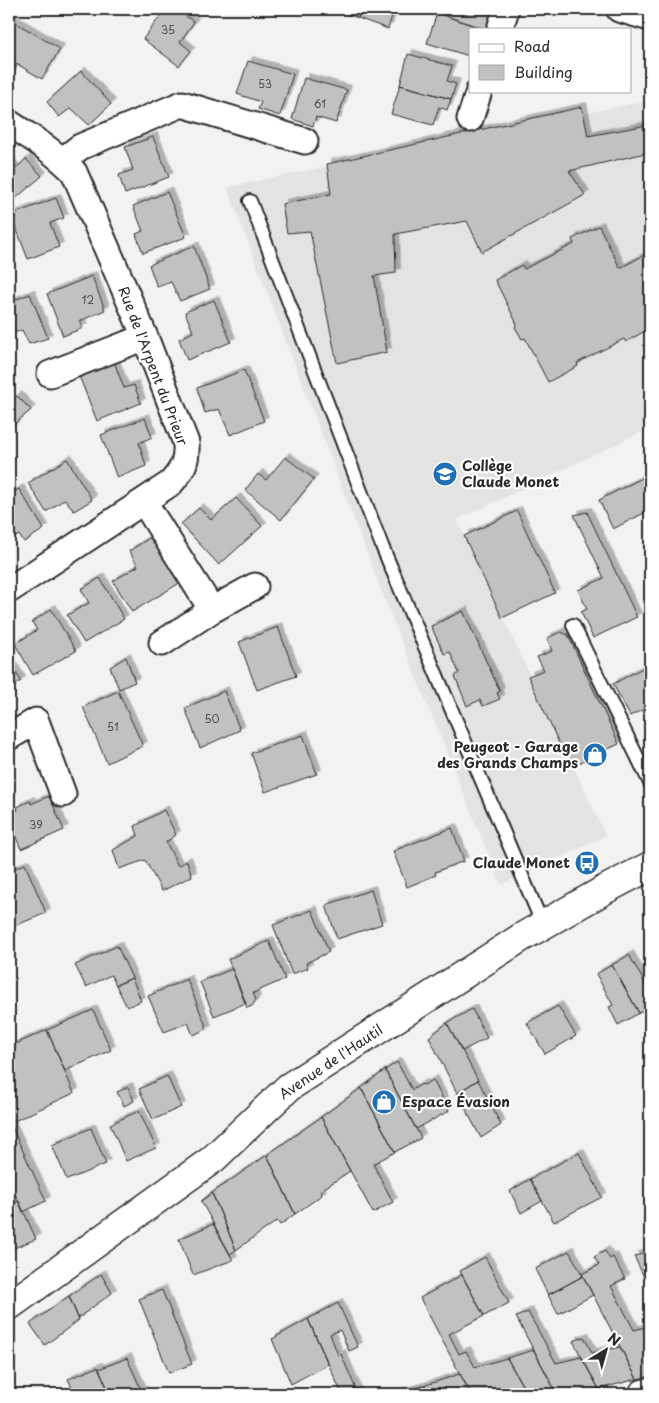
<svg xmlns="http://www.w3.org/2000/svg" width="659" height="1403" viewBox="0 0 659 1403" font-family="'Playpen Sans',sans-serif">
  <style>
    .built { fill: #e3e3e3 }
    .building { fill: #c1c1c1; stroke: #2b2b2b; filter: url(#shadow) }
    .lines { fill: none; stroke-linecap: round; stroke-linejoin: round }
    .lane-casing { stroke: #2b2b2b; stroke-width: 16 }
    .street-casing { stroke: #2b2b2b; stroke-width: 29 }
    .secondary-casing { stroke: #2b2b2b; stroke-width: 31 }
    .lane { stroke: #fff; stroke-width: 12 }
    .street { stroke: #fff; stroke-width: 25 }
    .secondary { stroke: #fff; stroke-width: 28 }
    .labels { text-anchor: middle; stroke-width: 4.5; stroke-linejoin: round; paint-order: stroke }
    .number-label { font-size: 11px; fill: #505050 }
    .street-label { font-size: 14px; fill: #2b2b2b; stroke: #fff }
    .poi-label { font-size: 14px; font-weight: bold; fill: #2b2b2b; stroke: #fff; text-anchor: start }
  </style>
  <defs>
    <filter id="shadow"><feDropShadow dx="4.5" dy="-4.5" stdDeviation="0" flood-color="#0004"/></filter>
  </defs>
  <rect width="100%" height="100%" fill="#f2f2f2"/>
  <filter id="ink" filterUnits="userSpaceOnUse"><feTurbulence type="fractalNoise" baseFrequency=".02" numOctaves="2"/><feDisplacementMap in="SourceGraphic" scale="10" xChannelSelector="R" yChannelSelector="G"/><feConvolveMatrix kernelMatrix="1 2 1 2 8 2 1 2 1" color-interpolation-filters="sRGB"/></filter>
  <g filter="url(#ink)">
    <path class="built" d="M 650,100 L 650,428 L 457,520 L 606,836 L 501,885 L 386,603 L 227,187 Z"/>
    <path class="building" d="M 166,9 L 176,9 L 194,22 L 180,42 L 191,51 L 179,66 L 143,39 Z
      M 332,9 L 361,9 L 358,18 Z
      M 361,9 L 394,9 L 388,29 L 358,18 Z
      M 439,9 L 485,9 L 484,11 L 491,14 L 486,29 L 484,29 L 437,13 Z
      M 437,13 L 484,29 L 470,29 L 469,56 L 427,43 Z
      M 11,20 L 60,49 L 42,79 L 17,64 L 9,78 L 9,24 Z
      M 408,54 L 452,66 L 447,81 L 456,84 L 451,99 L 400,85 Z
      M 248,61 L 293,74 L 280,116 L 258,109 L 261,102 L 237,94 Z
      M 81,71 L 111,104 L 89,125 L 71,108 L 59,117 L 47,102 Z
      M 304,78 L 347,90 L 336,123 L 316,117 L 313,126 L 292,119 Z
      M 400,85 L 451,99 L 447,110 L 439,107 L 433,125 L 391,114 Z
      M 582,107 L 588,136 L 648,125 L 650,135 L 650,152 L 569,171 L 585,195 L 482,252 L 467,221 L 395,234 L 396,273 L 374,276 L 387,352 L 337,363 L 310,231 L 287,233 L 282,204 L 331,194 L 327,164 Z
      M 153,137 L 169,177 L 125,194 L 119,175 L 133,170 L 125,147 Z
      M 26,159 L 42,176 L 9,204 L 9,162 L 15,169 Z
      M 167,192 L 186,237 L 143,253 L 136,234 L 143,231 L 133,206 Z
      M 56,198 L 64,218 L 50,223 L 59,247 L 28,259 L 11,215 Z
      M 599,226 L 620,268 L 650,252 L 650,328 L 626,342 L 624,339 L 577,363 L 578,366 L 548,382 L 525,338 L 522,339 L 515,327 L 517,324 L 495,280 L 522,265 L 524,269 L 574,244 L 572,239 Z
      M 194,246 L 210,289 L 180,301 L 171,282 L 157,287 L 149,265 Z
      M 92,276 L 105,310 L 80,321 L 83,328 L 63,336 L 47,294 Z
      M 30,294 L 48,338 L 29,344 L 22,330 L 9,335 L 9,302 Z
      M 214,300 L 231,342 L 187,360 L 179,339 L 193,332 L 185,312 Z
      M 114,362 L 124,388 L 134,385 L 141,403 L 97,421 L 79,376 Z
      M 244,370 L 264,421 L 230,435 L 219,409 L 205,413 L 197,388 Z
      M 17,396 L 31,410 L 9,429 L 9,403 Z
      M 145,418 L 152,437 L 139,443 L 146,466 L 117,478 L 101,435 Z
      M 285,457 L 314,479 L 281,520 L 245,490 L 258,474 L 266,480 Z
      M 67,459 L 92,500 L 74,511 L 65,499 L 46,512 L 28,483 Z
      M 650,474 L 650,510 L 613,529 L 599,500 Z
      M 19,489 L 44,529 L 24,542 L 19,535 L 9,541 L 9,495 Z
      M 236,498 L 262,526 L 219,565 L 181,524 L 199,508 L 211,520 Z
      M 517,511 L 555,593 L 502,618 L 464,536 Z
      M 587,512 L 637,617 L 593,638 L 581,612 L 587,609 L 578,590 L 604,578 L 574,515 Z
      M 154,535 L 183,581 L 132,612 L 113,581 L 138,566 L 129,551 Z
      M 100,578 L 124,619 L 84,643 L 67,615 L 89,603 L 81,589 Z
      M 51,609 L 76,651 L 33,675 L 15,644 L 37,630 L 32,622 Z
      M 463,611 L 500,691 L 497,693 L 500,699 L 483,706 L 480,700 L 467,706 L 455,676 L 459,673 L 450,652 L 444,654 L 431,626 Z
      M 278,627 L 296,676 L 257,690 L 239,642 Z
      M 561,632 L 568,635 L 619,744 L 570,767 L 528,676 L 544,670 L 537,657 L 552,651 L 547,638 Z
      M 126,657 L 135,682 L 119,689 L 110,667 Z
      M 9,662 L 21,681 L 9,689 Z
      M 648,665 L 650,670 L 650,706 L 630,716 L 613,684 Z
      M 118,691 L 143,746 L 107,763 L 83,707 Z
      M 224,691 L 240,730 L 200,748 L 185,708 Z
      M 303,735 L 317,774 L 265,792 L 251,753 Z
      M 49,796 L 64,830 L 21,849 L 9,821 L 9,814 L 18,810 L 17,807 L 30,801 L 31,804 Z
      M 164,810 L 176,835 L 166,842 L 178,866 L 187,861 L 192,876 L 162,891 L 145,860 L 119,869 L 113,850 L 138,836 L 135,826 Z
      M 452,828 L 464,861 L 435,872 L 436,875 L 407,887 L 393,851 Z
      M 25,864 L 46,913 L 9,928 L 9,871 Z
      M 371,890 L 382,924 L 337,939 L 326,905 Z
      M 312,910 L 329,952 L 306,963 L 308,968 L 292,974 L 273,925 Z
      M 269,941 L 285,979 L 253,993 L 256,1000 L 252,1006 L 247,1008 L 228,959 Z
      M 117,946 L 132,978 L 116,985 L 111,975 L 86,987 L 75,965 Z
      M 629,955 L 647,987 L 650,985 L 650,1007 L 639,1013 L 612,965 Z
      M 612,965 L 639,1013 L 618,1025 L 609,1007 L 613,1005 L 596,974 Z
      M 232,969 L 246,1003 L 214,1016 L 200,982 Z
      M 132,978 L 141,1001 L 127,1007 L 116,985 Z
      M 187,979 L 207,1029 L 193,1035 L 188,1023 L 164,1032 L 148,996 Z
      M 558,1006 L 576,1036 L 545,1054 L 527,1023 Z
      M 472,1009 L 487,1038 L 462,1051 L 447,1023 Z
      M 93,1010 L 111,1050 L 65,1071 L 47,1030 Z
      M 447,1023 L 478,1080 L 457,1093 L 429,1037 Z
      M 47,1030 L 74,1093 L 10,1123 L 46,1201 L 23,1212 L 9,1180 L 9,1047 Z
      M 397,1062 L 412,1090 L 422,1084 L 424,1085 L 433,1080 L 449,1111 L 416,1129 L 385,1070 Z
      M 385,1070 L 421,1138 L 395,1152 L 361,1088 Z
      M 167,1076 L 181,1107 L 153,1120 L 139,1089 Z
      M 478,1080 L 501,1125 L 481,1138 L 457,1093 Z
      M 128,1087 L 134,1101 L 124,1106 L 117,1092 Z
      M 361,1088 L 395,1152 L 373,1164 L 393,1202 L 373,1213 L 321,1117 Z
      M 139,1111 L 156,1148 L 126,1161 L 110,1124 Z
      M 321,1117 L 350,1171 L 320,1191 L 322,1195 L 295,1214 L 267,1155 Z
      M 91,1128 L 106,1164 L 67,1180 L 52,1145 Z
      M 579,1153 L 602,1197 L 554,1222 L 530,1179 Z
      M 267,1155 L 295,1214 L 280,1225 L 277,1221 L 236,1250 L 212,1193 Z
      M 530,1179 L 542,1201 L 521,1213 L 510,1191 Z
      M 212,1193 L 236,1250 L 230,1254 L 201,1201 Z
      M 19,1201 L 36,1239 L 9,1250 L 9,1205 Z
      M 213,1224 L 233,1260 L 193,1275 L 179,1239 Z
      M 569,1251 L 583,1276 L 548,1295 L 535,1269 Z
      M 605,1251 L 610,1259 L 613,1257 L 625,1279 L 611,1286 L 634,1330 L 650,1326 L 650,1376 L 637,1379 L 582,1274 L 599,1265 L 594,1257 Z
      M 650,1252 L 650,1274 L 644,1277 L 634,1256 Z
      M 485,1257 L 509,1303 L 484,1316 L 460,1271 Z
      M 101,1274 L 112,1293 L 78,1318 L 69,1296 Z
      M 462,1275 L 484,1316 L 449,1334 L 459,1354 L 466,1351 L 475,1367 L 507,1358 L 527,1394 L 471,1394 L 460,1374 L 420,1298 Z
      M 583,1276 L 593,1295 L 558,1314 L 548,1295 Z
      M 162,1290 L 192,1364 L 169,1373 L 139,1299 Z
      M 69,1296 L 79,1320 L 45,1345 L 30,1324 Z
      M 338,1303 L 358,1347 L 349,1351 L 340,1330 L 330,1334 L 338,1355 L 341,1354 L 358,1394 L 342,1394 L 308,1319 Z
      M 528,1312 L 556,1363 L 581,1357 L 599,1389 L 580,1394 L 557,1394 L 516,1317 Z
      M 308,1319 L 328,1364 L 291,1384 L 272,1339 Z
      M 584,1337 L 592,1353 L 620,1347 L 637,1379 L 599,1389 L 573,1341 Z
      M 534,1350 L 557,1394 L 527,1394 L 507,1358 Z
      M 127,1358 L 143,1394 L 110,1394 L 99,1369 Z
      M 98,1367 L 110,1394 L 75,1394 L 68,1379 Z
      M 460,1374 L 471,1394 L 427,1394 L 423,1386 Z
      M 423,1386 L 427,1394 L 394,1394 Z"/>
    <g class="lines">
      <defs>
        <path id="lane" d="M 250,201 L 382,546 L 543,925
          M 573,625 L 650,783"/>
        <path id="street" d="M 619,9 L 650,18
          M 500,29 L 506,9
          M 470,119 L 479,91
          M 9,123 C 32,138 55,152 74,172 L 145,337 L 186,443 C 187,462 183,469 171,483 L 9,590
          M 63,160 L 80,147 L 182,104 L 305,141
          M 50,374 L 145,337
          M 144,502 L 212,610
          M 162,643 L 212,610 L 255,586
          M 9,737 L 36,721 L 63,794"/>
        <path id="secondary" d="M 9,1306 L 213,1159 L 289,1087 L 522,937 L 606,889 L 650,866
          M 643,1394 L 650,1392"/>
      </defs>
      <use href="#lane" class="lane-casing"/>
      <use href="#street" class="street-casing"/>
      <use href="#secondary" class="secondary-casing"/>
      <use href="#lane" class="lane"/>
      <use href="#street" class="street"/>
      <use href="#secondary" class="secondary"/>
    </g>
  </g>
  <defs>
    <symbol id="school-disc" viewBox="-11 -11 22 22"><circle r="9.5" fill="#1f6fb2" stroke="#fff"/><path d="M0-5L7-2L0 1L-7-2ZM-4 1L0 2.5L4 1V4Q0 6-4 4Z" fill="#fff"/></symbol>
    <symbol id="shop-disc" viewBox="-11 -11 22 22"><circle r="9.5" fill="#1f6fb2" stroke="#fff"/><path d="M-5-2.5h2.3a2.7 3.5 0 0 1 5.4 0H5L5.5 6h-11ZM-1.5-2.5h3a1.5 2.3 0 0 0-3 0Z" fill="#fff"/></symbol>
    <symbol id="bus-disc" viewBox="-11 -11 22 22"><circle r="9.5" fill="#1f6fb2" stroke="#fff"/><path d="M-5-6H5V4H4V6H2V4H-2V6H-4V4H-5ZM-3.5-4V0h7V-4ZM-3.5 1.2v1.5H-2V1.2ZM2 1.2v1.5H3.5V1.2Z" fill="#fff"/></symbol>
  </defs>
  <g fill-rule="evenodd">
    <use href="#school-disc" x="431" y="460" width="28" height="28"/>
    <use href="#shop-disc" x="581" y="741" width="28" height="28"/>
    <use href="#bus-disc" x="573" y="849" width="28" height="28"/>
    <use href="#shop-disc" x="370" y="1088" width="28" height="28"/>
  </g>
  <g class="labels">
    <g class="number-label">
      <text x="168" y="34">35</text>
      <text x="265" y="88">53</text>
      <text x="320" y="108">61</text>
      <text x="88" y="304">12</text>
      <text x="212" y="723">50</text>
      <text x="113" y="731">51</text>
      <text x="36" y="829">39</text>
    </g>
    <g class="street-label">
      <text transform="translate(153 366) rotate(69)" y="5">Rue de l'Arpent du Prieur</text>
      <text transform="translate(331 1062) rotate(-34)" y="5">Avenue de l'Hautil</text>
    </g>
    <g class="poi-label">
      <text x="462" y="471">Collège<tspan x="462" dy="16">Claude Monet</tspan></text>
      <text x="578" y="752" text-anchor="end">Peugeot - Garage<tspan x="578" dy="16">des Grands Champs</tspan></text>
      <text x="570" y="868" text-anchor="end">Claude Monet</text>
      <text x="402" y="1107">Espace Évasion</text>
    </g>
  </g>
  <rect width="659" height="1403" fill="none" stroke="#fff" stroke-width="30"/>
  <rect x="15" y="15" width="629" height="1373" fill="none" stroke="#2b2b2b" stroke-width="2" filter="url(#ink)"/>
  <rect x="469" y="28" width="162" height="65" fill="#ffffff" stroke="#aaaaaa"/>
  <rect x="479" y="44" width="25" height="8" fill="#ffffff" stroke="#aaaaaa"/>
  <text x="514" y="52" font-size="15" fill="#2b2b2b">Road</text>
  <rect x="479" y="65" width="25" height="15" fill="#c1c1c1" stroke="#aaaaaa"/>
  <text x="514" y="78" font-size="15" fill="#2b2b2b">Building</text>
  <g transform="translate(606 1350) rotate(37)" stroke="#ffffff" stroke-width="4" paint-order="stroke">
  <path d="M0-4L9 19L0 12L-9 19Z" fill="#2b2b2b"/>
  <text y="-8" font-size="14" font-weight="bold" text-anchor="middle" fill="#2b2b2b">N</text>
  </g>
</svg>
